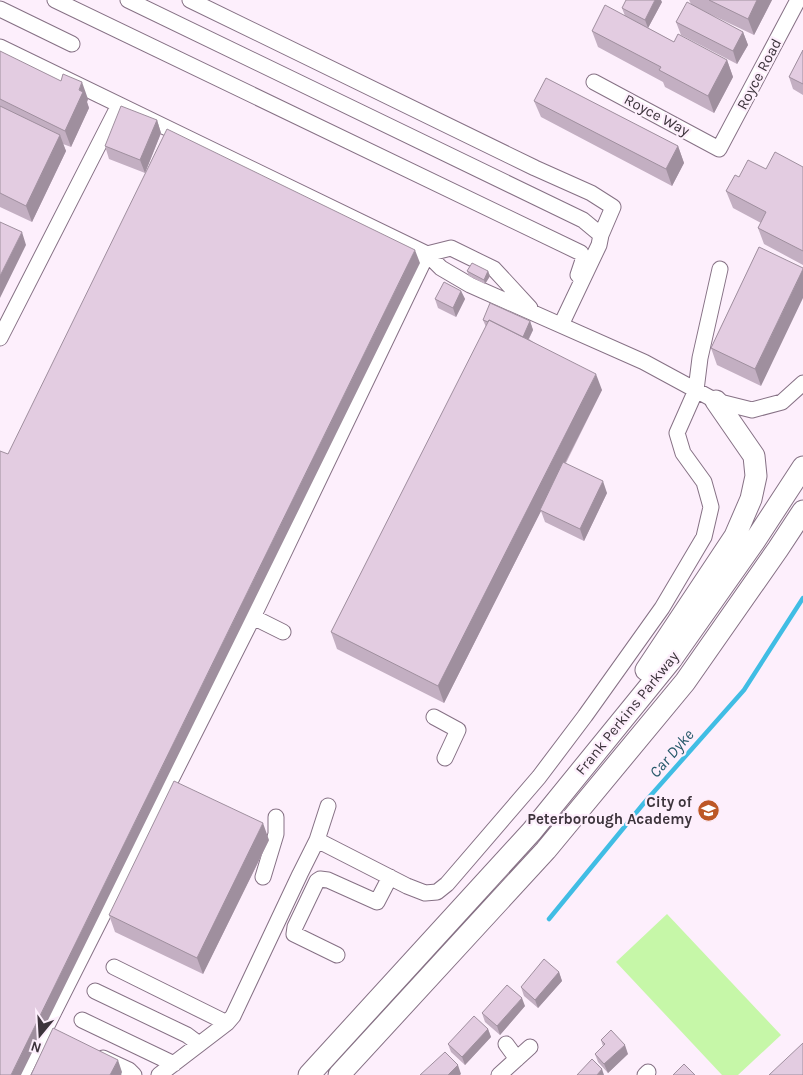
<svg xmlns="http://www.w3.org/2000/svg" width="803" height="1075" viewBox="0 0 803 1075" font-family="Karla,sans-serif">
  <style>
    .green { fill: #c6f7a8 }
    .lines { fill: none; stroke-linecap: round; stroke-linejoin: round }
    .stream { stroke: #40bde4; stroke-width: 4.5 }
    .minor-casing { stroke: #867185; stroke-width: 17 }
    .highway-casing { stroke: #867185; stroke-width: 23 }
    .minor { stroke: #fff; stroke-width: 15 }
    .highway { stroke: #fff; stroke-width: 21 }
    .wall { fill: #c3afc2 }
    .shaded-wall { fill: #9f8f9e }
    .building { fill: #e3cce1; stroke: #9f8f9e }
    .labels { text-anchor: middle; stroke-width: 4.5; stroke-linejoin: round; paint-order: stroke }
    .street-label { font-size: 15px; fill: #3d343c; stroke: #fdeffc }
    .poi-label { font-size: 15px; font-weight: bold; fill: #3d343c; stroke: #fdeffc; text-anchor: end }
    .water-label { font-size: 16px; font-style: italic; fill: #27596a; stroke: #fdeffc }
  </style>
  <rect width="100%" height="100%" fill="#fdeffc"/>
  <path class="green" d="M 667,914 L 781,1035 L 738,1075 L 722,1075 L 616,962 Z"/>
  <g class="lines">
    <path class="stream" d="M 549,919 L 644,803 L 744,690 L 803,598"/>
    <defs>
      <path id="minor" d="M 55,0 L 581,253 L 583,260 L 578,275
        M 128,0 L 583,220 L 601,235 L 599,245 L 561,325
        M 190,0 L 535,168 L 591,193 L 613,207 L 601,235
        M 0,9 L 72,44
        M 0,47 L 427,254 L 441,268 L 470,285 L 644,362 L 716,401 L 752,410 L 782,402 L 803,383
        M 594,82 L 719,149 L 798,0
        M 427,254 L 451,248 L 494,269 L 530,308
        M 0,338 L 119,105
        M 253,617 L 283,632
        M 434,717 L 458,730 L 445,758
        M 317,840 L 328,806
        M 263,877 L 276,834 L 276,817
        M 337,955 L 294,934 L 295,927 L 317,881 L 320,879 L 328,880 L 377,902 L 390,877
        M 114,967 L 227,1023
        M 95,991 L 187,1035 L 199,1044
        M 82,1020 L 174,1064
        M 506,1044 L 517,1059
        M 103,1058 L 129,1070 L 134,1075
        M 22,1075 L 253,617 L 427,254
        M 159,1075 L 227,1023 L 233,1016 L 300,874 L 317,840 L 407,886 L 425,893 L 437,892 L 447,884 L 539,777 L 585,716 L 662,608 L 704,537 L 711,507 L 704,482 L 683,453 L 677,433 L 696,390 L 700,358 L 720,269
        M 499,1075 L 530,1047
        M 645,1075 L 648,1072"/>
      <path id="highway" d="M 646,670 L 735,536 L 751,499 L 756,476 L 754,456 L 716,401
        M 309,1075 L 532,831 L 671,660 L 754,542 L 803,467
        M 339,1075 L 546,850 L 685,682 L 778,549 L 803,511"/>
    </defs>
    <use href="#minor" class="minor-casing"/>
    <use href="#highway" class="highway-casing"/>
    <use href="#minor" class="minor"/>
    <use href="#highway" class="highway"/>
  </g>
  <path class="wall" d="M 689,0 L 772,0 L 754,35 L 695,7 L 743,32 L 748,45 L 737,64 L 681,35 L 676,22 L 691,4 Z
    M 662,2 L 648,28 L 674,42 L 727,60 L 733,77 L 714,113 L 665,87 L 663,82 L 598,47 L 592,31 L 625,16 L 622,8 Z
    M 803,50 L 803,95 L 793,89 L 789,77 Z
    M 0,51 L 88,99 L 87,102 L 89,108 L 71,147 L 63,144 L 66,151 L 32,222 L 0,207 Z
    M 534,101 L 678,146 L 684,163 L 672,186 L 541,117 Z
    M 157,120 L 161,133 L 145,173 L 109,159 L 105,146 Z
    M 803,167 L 803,265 L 764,244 L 758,228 L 761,223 L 733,208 L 726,191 L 739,177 L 766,169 Z
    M 759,247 L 761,386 L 717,365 L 711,348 Z
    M 467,271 L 488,271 L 490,276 L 485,284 L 469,276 Z
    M 461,291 L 465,299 L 456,317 L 438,308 L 435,299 Z
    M 483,320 L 530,321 L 533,330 L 529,339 L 602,390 L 566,463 L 607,493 L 584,541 L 545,522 L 541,511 L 444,703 L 337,649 L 331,632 L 486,327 Z
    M 269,840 L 203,974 L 115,932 L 109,915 Z
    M 559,972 L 562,981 L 538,1008 L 524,996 L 521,987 Z
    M 525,1006 L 500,1035 L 485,1022 L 482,1013 Z
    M 488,1029 L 491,1037 L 465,1065 L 451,1052 L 448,1044 Z
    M 601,1040 L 628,1054 L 608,1073 L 598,1062 L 595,1054 L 603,1046 Z"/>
  <path class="shaded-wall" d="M 655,0 L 661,0 L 662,2 L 648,28 L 645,20 Z
    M 757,0 L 772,0 L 754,35 L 748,19 Z
    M 743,32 L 748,45 L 737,64 L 733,51 Z
    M 727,60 L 733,77 L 714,113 L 708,96 Z
    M 82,82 L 88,99 L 87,102 L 89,108 L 71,147 L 65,131 Z
    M 157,120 L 161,133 L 145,173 L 140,160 Z
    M 60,135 L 66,151 L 32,222 L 26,206 Z
    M 678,146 L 684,163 L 672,186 L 666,169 Z
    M 22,232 L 26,245 L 0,298 L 0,276 Z
    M 415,250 L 420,263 L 21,1075 L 11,1075 Z
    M 803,269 L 803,298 L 761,386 L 755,369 Z
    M 488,271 L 490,276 L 485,284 L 484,280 Z
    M 461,291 L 465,299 L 456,317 L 453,308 Z
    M 530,321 L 533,330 L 525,346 L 522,338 Z
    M 596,374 L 602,390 L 541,510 L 540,510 L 541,511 L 444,703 L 438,686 Z
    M 603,481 L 607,493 L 584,541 L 580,529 Z
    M 263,823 L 269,840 L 203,974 L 197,958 Z
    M 559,972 L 562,981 L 538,1008 L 535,1000 Z
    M 522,998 L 525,1006 L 500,1035 L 497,1026 Z
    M 488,1029 L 491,1037 L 465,1065 L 462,1057 Z
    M 625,1045 L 628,1054 L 608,1073 L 604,1064 Z
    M 118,1060 L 122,1072 L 121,1075 L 110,1075 Z
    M 458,1065 L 461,1074 L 460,1075 L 448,1075 Z
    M 602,1069 L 604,1075 L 597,1075 Z"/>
  <path class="building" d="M 626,0 L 655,0 L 645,20 L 622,8 Z
    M 709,0 L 757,0 L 748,19 Z
    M 687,2 L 743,32 L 733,51 L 676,22 Z
    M 605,5 L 674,42 L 678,34 L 727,60 L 708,96 L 659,70 L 661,67 L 592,31 Z
    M 803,50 L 803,84 L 789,77 Z
    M 0,51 L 61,81 L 63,74 L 82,82 L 79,90 L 83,92 L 65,131 L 0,99 Z
    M 546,78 L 678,146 L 666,169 L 534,101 Z
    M 0,106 L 60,135 L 26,206 L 0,193 Z
    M 121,106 L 157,120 L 140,160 L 105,146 Z
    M 167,129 L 415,250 L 11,1075 L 0,1075 L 0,451 L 8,454 Z
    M 775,152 L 803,167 L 803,251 L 758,228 L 766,212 L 726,191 L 735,175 L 739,177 L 748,160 L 766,169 Z
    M 0,222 L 22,232 L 0,276 Z
    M 759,247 L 803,268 L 803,269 L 755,369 L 711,348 Z
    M 472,263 L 488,271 L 484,280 L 467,271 Z
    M 444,282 L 461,291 L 453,308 L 435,299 Z
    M 490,303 L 530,321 L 523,337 L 489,320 L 488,322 L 483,320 Z
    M 489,320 L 596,374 L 438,686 L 331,632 Z
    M 563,462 L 603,481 L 580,529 L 540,510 Z
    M 174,781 L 263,823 L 197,958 L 109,915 Z
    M 544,959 L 559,972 L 535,1000 L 521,987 Z
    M 507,985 L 522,998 L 497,1026 L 482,1013 Z
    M 474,1016 L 488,1029 L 462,1057 L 448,1044 Z
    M 53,1028 L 118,1060 L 110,1075 L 31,1075 Z
    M 611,1030 L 625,1045 L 604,1064 L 595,1054 L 605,1044 L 601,1040 Z
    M 803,1043 L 803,1075 L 769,1075 Z
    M 445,1052 L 458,1065 L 448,1075 L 420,1075 Z
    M 592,1059 L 602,1069 L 597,1075 L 577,1075 Z
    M 684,1064 L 695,1075 L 673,1075 Z"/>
  <defs>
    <symbol id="school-disc" viewBox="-11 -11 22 22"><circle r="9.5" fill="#bd5826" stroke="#fdeffc"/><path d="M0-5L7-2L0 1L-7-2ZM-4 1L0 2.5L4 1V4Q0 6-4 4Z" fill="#fff"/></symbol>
  </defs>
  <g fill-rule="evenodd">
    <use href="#school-disc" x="696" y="798" width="25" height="25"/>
  </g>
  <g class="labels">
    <g class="street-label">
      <text transform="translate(759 74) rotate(-62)" y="5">Royce Road</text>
      <text transform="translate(657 115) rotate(28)" y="5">Royce Way</text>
      <text transform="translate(627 713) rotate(-51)" y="5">Frank Perkins Parkway</text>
    </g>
    <g class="poi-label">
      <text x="692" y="807">City of<tspan x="692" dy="17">Peterborough Academy</tspan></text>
    </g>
    <g class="water-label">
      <text transform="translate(671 753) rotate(-49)" y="6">Car Dyke</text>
    </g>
  </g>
  <g transform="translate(40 1035) rotate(198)" stroke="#fdeffc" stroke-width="4" paint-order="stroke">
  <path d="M0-4L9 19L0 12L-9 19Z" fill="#3d343c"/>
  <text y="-8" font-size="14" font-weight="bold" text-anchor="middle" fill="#3d343c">N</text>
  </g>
</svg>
